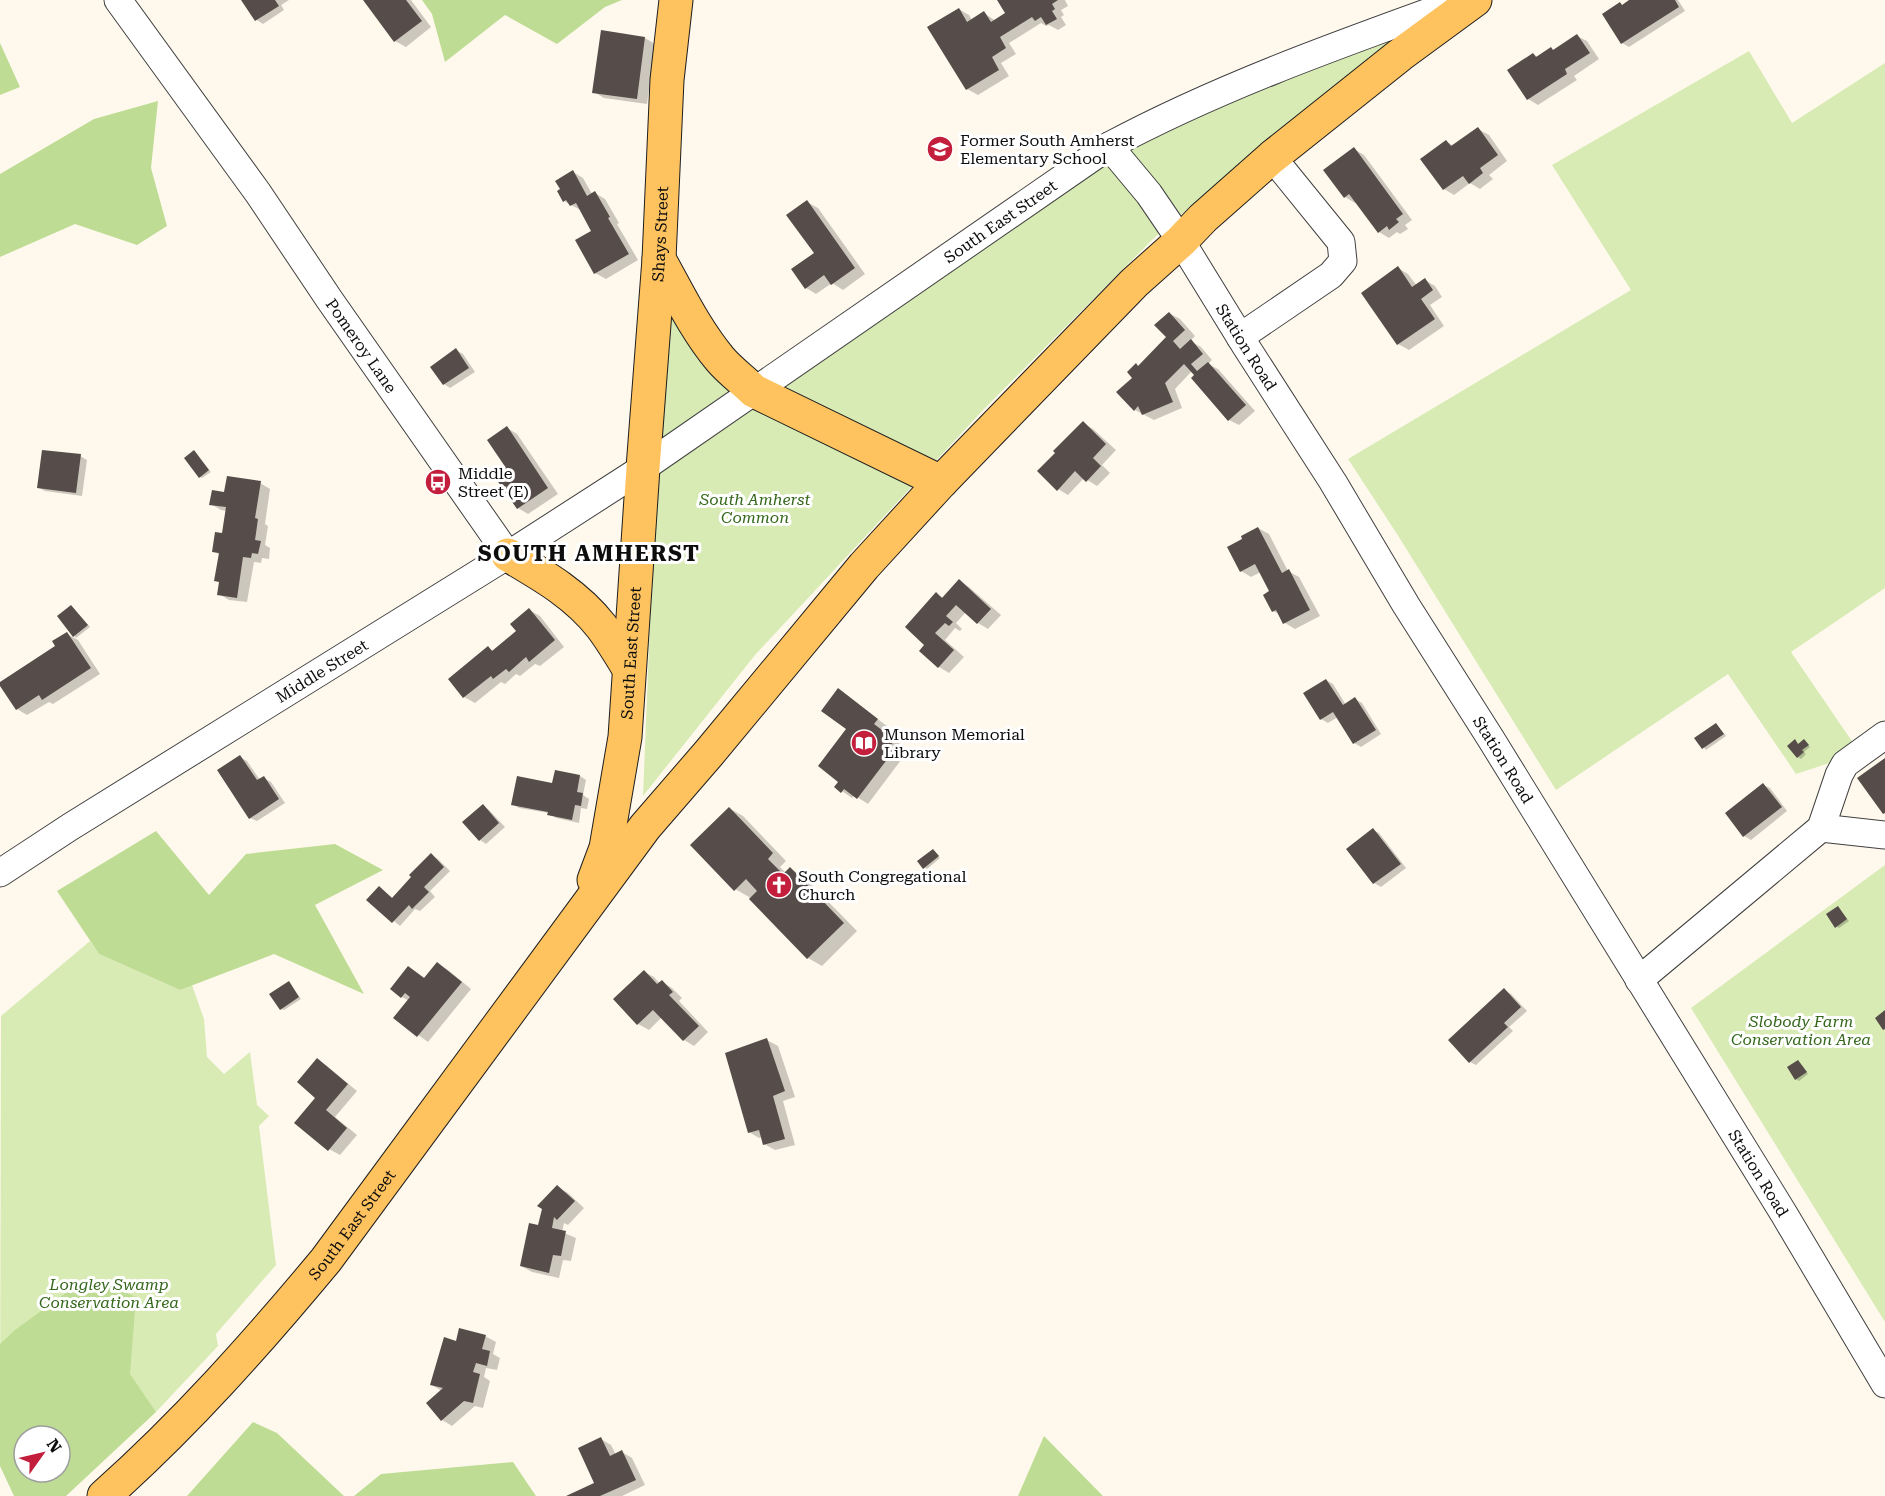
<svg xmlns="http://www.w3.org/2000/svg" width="1885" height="1496" viewBox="0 0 1885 1496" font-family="'Roboto Serif',serif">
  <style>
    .green { fill: #d8ebb5; fill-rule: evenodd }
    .forest { fill: #bedc94; fill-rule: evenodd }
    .shadow { fill: #0003 }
    .building { fill: #564c49 }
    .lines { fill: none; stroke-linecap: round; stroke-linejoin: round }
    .minor-casing { stroke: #404040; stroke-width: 29 }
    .major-casing { stroke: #1e1e1e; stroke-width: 35 }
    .minor { stroke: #fff; stroke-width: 27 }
    .major { stroke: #fec25e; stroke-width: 33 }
    .labels { text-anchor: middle; stroke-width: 6; stroke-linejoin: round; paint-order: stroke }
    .poi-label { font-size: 16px; fill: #0d0d0d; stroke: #fff; text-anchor: start }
    .street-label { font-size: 16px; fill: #0d0d0d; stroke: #fff }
    .park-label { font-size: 16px; font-style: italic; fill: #35681b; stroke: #fff }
    .district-label { font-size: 22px; font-weight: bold; letter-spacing: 1.5px; fill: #0d0d0d; stroke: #fff }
  </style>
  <rect width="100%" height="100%" fill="#fff9ed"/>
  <path class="green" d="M 1385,38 L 1393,39 L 1389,45 L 1233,170 L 1154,238 L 985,408 L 755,655 L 643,796 L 656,474 L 671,300 L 754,407 L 891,314 L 1115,150 Z
    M 1749,51 L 1792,123 L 1885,63 L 1885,588 L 1791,652 L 1860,753 L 1796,774 L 1728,674 L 1556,790 L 1397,534 L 1348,459 L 1631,290 L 1552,165 Z
    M 1885,865 L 1885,1322 L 1691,1008 Z
    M 90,941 L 99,954 L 180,990 L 192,985 L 204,1019 L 207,1057 L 224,1074 L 250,1052 L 257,1105 L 269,1116 L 259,1126 L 276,1265 L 216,1334 L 218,1346 L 156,1412 L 152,1407 L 32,1496 L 0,1442 L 1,1016 ZM 24,1436 L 60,1436 L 60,1472 L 24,1472 Z"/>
  <path class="forest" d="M 422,0 L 622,0 L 605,7 L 557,44 L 505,15 L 445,62 L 432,14 Z
    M 0,43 L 20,87 L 0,95 Z
    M 158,101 L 151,168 L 167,226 L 137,245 L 75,224 L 0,257 L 0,174 L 94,119 Z
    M 156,831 L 209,895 L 246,854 L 335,844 L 383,870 L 315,905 L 364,994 L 274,954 L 180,990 L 99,954 L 57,891 Z
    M 89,1276 L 136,1297 L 130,1374 L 156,1412 L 66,1496 L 14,1496 L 0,1466 L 0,1344 L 15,1330 ZM 24,1436 L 60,1436 L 60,1472 L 24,1472 Z
    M 253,1422 L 277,1433 L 344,1496 L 187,1496 Z
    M 1044,1436 L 1100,1493 L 1103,1496 L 1018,1496 Z
    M 513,1462 L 536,1496 L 354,1496 L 381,1474 Z"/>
  <path class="shadow" d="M 243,0 L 289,0 L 281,5 L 284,10 L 263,24 L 257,20 Z
    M 364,0 L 411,0 L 431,27 L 406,47 L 395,41 Z
    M 999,0 L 1065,0 L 1068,6 L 1061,10 L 1064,15 L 1061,17 L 1066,25 L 1058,30 L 1049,25 L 1046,26 L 1041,23 L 1009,43 L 1016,54 L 1001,63 L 1009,76 L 978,95 L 967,89 L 959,9 L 969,15 L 972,20 L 984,13 L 996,21 L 1007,14 Z
    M 1632,0 L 1678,0 L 1685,11 L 1629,47 L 1622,43 L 1623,6 Z
    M 1577,36 L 1587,41 L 1599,59 L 1574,76 L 1577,80 L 1538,105 L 1528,99 L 1533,54 L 1538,57 L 1551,49 L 1554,51 Z
    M 645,38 L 655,44 L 647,104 L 604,98 L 594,92 Z
    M 1478,129 L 1489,135 L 1507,161 L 1489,175 L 1493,179 L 1480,189 L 1470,183 L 1454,195 L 1444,189 L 1447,142 L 1454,146 Z
    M 1354,149 L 1364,155 L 1412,220 L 1405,225 L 1408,229 L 1400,234 L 1397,232 L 1389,238 L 1379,232 L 1357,201 L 1355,203 L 1345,197 Z
    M 573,172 L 583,178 L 592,194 L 595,193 L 605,199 L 619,223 L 617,224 L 638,260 L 606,279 L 595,273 L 593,231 L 582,211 L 564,201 Z
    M 807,202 L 818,208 L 865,274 L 843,290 L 832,283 L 816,294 L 806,288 L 816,254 Z
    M 1398,268 L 1408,274 L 1417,286 L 1425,280 L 1435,286 L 1442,297 L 1430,305 L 1444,326 L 1409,350 L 1398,344 L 1363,293 Z
    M 1169,313 L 1180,319 L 1195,336 L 1190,341 L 1201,347 L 1212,360 L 1208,364 L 1218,369 L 1255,411 L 1239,425 L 1229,420 L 1192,371 L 1175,389 L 1182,408 L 1154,420 L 1135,410 L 1118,392 L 1134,378 L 1139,367 L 1168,337 Z
    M 456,350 L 463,354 L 475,372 L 450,388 L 444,384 Z
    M 1083,423 L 1093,429 L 1116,450 L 1102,465 L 1110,473 L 1097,486 L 1084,478 L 1068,495 L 1058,489 Z
    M 507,428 L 517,434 L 558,494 L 528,514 L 518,508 L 508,468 Z
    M 194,452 L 211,472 L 202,478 L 200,477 Z
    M 80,456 L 87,460 L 82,496 L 45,491 L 39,488 Z
    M 260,483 L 270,489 L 265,524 L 268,526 L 265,545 L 270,548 L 269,559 L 262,558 L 261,563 L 254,562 L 247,602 L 229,600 L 219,594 L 221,583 L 216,580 L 220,555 L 213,551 L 223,534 L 227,511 L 221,510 L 211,504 L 225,494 Z
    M 1258,528 L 1269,534 L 1288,571 L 1299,577 L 1320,616 L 1295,629 L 1285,623 L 1281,615 L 1273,611 L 1271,592 L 1261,572 L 1251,577 L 1241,571 Z
    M 959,581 L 969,587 L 1001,615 L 988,629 L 978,623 L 966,612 L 956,623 L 962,629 L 960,631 L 955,628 L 945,640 L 964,657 L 949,673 L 939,667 L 921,651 L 926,645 L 936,594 L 944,598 Z
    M 72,607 L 90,627 L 76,638 L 59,617 Z
    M 529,610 L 540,616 L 564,647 L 540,666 L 535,664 L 520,676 L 516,674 L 505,684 L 501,682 L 475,703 L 464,697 L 450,680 L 488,648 L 494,651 L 518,631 Z
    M 67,634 L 78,640 L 100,674 L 53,704 L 49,702 L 27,715 L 17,709 L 1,684 L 57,647 Z
    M 1326,680 L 1333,684 L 1346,705 L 1355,699 L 1362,703 L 1381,734 L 1361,747 L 1354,743 L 1338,717 L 1328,723 L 1321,719 Z
    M 839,690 L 887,726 L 883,731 L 904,747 L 899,753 L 904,756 L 868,804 L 854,795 L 852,798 L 836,787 L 840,781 L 848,729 Z
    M 1716,724 L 1726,736 L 1706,750 L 1696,738 Z
    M 1795,741 L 1799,745 L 1804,741 L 1810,747 L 1804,752 L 1806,754 L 1801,759 L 1798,757 Z
    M 240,757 L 247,761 L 260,780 L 264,778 L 271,782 L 285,803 L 257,821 L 250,818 Z
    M 556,772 L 580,776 L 586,780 L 583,795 L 589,799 L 587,809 L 581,808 L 579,823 L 556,818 L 549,813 L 519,808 L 513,804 L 554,785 Z
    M 1763,785 L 1770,788 L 1787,811 L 1751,840 L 1744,836 Z
    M 483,806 L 489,810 L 505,827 L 486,844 L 480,840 Z
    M 729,808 L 743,816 L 786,861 L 780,867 L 786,873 L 791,869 L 804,877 L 857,931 L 822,966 L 808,958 L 749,897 L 735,889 Z
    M 1373,830 L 1379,833 L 1406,868 L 1381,887 L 1374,883 L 1348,849 Z
    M 933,851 L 940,858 L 927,869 L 924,867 Z
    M 431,855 L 438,859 L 450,871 L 430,891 L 435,897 L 420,911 L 415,909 L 400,926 L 368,900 L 379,888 L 394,899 Z
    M 1838,908 L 1849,921 L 1839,928 L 1836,926 Z
    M 438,964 L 448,970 L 471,989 L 428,1042 L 395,1018 L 409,1001 L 402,997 L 409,967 L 426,979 Z
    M 644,972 L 654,977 L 660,984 L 662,982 L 672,988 L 682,998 L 679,1001 L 708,1032 L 694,1046 L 684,1040 L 662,1017 L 649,1030 L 638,1024 Z
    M 289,983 L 301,999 L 284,1010 L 281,1009 Z
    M 1504,990 L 1511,994 L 1527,1011 L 1509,1027 L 1513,1031 L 1476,1065 L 1470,1062 Z
    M 767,1040 L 778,1046 L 795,1097 L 783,1101 L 795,1145 L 775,1150 L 764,1144 L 762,1137 L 759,1138 L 749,1132 Z
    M 317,1060 L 327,1066 L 357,1091 L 335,1117 L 357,1135 L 340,1155 L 329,1149 L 297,1122 L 317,1098 Z
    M 1798,1061 L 1808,1074 L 1799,1081 L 1796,1079 Z
    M 557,1187 L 568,1193 L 584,1208 L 568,1225 L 564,1223 L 562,1232 L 576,1238 L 571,1261 L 563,1260 L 559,1278 L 532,1272 L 521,1266 L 539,1226 L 543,1208 Z
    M 485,1336 L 496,1342 L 493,1354 L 500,1358 L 497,1370 L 486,1368 L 484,1377 L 490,1381 L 483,1408 L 475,1406 L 452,1426 L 442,1420 L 442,1391 L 432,1385 L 457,1343 Z
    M 601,1439 L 611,1445 L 616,1455 L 622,1452 L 632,1458 L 645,1485 L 622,1496 L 570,1496 L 596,1484 Z"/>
  <path class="building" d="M 241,0 L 275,0 L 279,6 L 255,21 Z
    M 363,0 L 406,0 L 422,21 L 394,42 Z
    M 997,0 L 1058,0 L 1052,4 L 1055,9 L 1052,11 L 1057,19 L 1046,25 L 1041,17 L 1035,21 L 1032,17 L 1000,37 L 1006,48 L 992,57 L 999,70 L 966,90 L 927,27 L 959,8 L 967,22 L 984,11 L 991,22 L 1005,13 Z
    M 1629,0 L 1675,0 L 1679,7 L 1621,44 L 1602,14 L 1620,2 L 1622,5 Z
    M 601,30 L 645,37 L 637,99 L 592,93 Z
    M 1577,34 L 1590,53 L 1565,69 L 1567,74 L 1527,100 L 1507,70 L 1533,53 L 1536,57 L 1551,47 L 1553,50 Z
    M 1478,127 L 1498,155 L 1480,168 L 1483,173 L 1469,184 L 1463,176 L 1443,190 L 1420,159 L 1446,140 L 1451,146 Z
    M 1354,147 L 1403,214 L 1396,219 L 1399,222 L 1389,230 L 1387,226 L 1378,233 L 1349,194 L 1344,198 L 1323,170 Z
    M 573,170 L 587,196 L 595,191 L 610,217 L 608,218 L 629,254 L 594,274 L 575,240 L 591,231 L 576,203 L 570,206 L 566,200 L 563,202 L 557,191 L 560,189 L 555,181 Z
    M 807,200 L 855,268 L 831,285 L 824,275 L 805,289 L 791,269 L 814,253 L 786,215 Z
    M 1398,266 L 1412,287 L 1425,278 L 1433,290 L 1421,299 L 1435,319 L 1397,345 L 1361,293 Z
    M 1169,312 L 1185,330 L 1173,341 L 1180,349 L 1191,339 L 1203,354 L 1191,364 L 1197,371 L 1208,362 L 1246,405 L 1228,421 L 1191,378 L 1194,375 L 1184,364 L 1165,383 L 1173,402 L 1142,415 L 1138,406 L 1134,411 L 1116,392 L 1132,378 L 1127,372 L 1136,363 L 1138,366 L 1166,337 L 1154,325 Z
    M 456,348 L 469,368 L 443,385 L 430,367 Z
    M 1083,421 L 1106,444 L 1093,458 L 1101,466 L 1086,482 L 1075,471 L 1057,491 L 1037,471 L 1055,453 L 1053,451 Z
    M 507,426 L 548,488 L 517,509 L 494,476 L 506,468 L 487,440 Z
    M 42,450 L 81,454 L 76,493 L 37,488 Z
    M 194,450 L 209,470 L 199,478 L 184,458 Z
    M 227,476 L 261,481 L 255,518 L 258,519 L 255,540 L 261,541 L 258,554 L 252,553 L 251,558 L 243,557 L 237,598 L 217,595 L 219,582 L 214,581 L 219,553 L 212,552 L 215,532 L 222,533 L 226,507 L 209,505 L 212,490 L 224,492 Z
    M 1258,527 L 1282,573 L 1289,569 L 1310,610 L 1283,624 L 1276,610 L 1272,612 L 1263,595 L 1269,591 L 1255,564 L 1240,572 L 1227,547 L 1242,539 L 1241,536 Z
    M 959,579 L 991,609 L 977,624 L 956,605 L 946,616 L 953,622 L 949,626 L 945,623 L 935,633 L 954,650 L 938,668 L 919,651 L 924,645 L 905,627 L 936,592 L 942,598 Z
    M 71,605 L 88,625 L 73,637 L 57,616 Z
    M 529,608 L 555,640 L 529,662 L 526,657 L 509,672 L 506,669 L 493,679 L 491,676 L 463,698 L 448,679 L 488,646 L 492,651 L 516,631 L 510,624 Z
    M 67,632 L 91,668 L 42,700 L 39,695 L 16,710 L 0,686 L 0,682 L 55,646 L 52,641 Z
    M 1326,679 L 1343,705 L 1355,697 L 1376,730 L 1353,744 L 1333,712 L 1320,720 L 1303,693 Z
    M 838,688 L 878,719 L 874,724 L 895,740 L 890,746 L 895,749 L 857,799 L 844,789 L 841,793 L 834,787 L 838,782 L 818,766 L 846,729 L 821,711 Z
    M 1716,723 L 1724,734 L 1702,749 L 1694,738 Z
    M 1795,739 L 1798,744 L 1804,739 L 1809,745 L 1802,750 L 1804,752 L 1797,758 L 1787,746 Z
    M 240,755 L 257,780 L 264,776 L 279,799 L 249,819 L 217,770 Z
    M 1885,758 L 1885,813 L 1883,814 L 1857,778 Z
    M 555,770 L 580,775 L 577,792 L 583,793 L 581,806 L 575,805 L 572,820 L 547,815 L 548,812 L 511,805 L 517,776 L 552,783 Z
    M 1763,783 L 1782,807 L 1743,837 L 1725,813 Z
    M 483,804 L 499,823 L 479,841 L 462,822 Z
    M 729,807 L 773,853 L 768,859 L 783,874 L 790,867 L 844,923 L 807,959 L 749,899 L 757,891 L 746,879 L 734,891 L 690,845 Z
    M 1373,828 L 1401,864 L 1373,884 L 1346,849 Z
    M 933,849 L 939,856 L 923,869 L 917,861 Z
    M 431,853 L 444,867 L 424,887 L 429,892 L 412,909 L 409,905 L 392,923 L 366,900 L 379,886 L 392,898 L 411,877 L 409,875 Z
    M 1838,906 L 1847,919 L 1835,928 L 1826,914 Z
    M 437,962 L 462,982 L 417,1037 L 393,1018 L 410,997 L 405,993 L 401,998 L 390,989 L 408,966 L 424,978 Z
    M 644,970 L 657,984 L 662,980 L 673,992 L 669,995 L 699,1026 L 683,1041 L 653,1010 L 637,1025 L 613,999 Z
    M 289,981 L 299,997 L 280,1010 L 269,994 Z
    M 1504,988 L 1521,1007 L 1504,1023 L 1508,1027 L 1469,1063 L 1448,1040 Z
    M 1885,1010 L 1885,1029 L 1883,1030 L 1875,1018 Z
    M 767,1038 L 785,1091 L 773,1096 L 785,1139 L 763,1145 L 759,1130 L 748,1133 L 725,1053 Z
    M 317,1058 L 348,1084 L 326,1110 L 347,1128 L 328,1151 L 294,1123 L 315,1098 L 297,1082 Z
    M 1798,1060 L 1807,1072 L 1795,1080 L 1787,1067 Z
    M 557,1185 L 575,1201 L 557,1220 L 554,1217 L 552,1228 L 566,1231 L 561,1256 L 553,1255 L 549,1273 L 520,1266 L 529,1223 L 538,1225 L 542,1209 L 537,1206 Z
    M 459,1328 L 486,1335 L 482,1349 L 490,1351 L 487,1366 L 476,1363 L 473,1372 L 480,1374 L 473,1403 L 464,1401 L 441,1421 L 426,1403 L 443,1388 L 430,1385 L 444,1337 L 456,1341 Z
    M 601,1437 L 610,1456 L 622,1450 L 636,1480 L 600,1496 L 566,1496 L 594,1483 L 578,1448 Z"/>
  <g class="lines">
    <defs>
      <g id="minor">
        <path id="s1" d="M 118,0 L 258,193 L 329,299 L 508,555"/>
        <path id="s2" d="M 1109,146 L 1149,194 L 1181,241 L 1245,345 L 1333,482 L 1406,605 L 1491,739 L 1784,1214 L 1885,1384"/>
        <path d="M 1240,337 L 1331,275 L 1343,261 L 1341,242 L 1272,157"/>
        <path d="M 1821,828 L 1885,835"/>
        <path id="s3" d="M 0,873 L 70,827 L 508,555 L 643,468 L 1109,146 C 1221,86 1343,43 1462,0"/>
        <path d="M 1639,980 L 1821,828 L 1839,775 L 1845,764 L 1885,735"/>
      </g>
      <g id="major">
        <path d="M 659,259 C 678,293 695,329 720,359 C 730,371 743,380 754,391 L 941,482"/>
        <path d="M 508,555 C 542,575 576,594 601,626 C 611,639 620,654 629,669"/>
        <path id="s4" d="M 594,880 L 606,848 L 625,737 L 643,468 L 659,259 L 667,80 L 676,0"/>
        <path id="s5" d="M 104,1496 C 185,1424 257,1343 326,1260 L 645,827 L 709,753 L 864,566 L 941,482 L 1134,283 L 1181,241 L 1203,218 L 1272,157 L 1400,55 L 1475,0"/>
      </g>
    </defs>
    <use href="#minor" class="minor-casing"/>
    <use href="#major" class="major-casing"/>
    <use href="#minor" class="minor"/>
    <use href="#major" class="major"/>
  </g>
  <defs>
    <symbol id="school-disc" viewBox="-11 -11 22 22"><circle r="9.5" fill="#c31f3d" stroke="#fff"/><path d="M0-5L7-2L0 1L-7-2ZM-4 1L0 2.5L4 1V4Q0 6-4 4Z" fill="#fff"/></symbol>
    <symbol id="bus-disc" viewBox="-11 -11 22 22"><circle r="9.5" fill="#c31f3d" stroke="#fff"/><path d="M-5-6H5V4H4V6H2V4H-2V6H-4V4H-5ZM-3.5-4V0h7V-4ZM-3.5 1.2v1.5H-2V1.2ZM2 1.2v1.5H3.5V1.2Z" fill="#fff"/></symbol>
    <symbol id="library-disc" viewBox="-11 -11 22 22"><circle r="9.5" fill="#c31f3d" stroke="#fff"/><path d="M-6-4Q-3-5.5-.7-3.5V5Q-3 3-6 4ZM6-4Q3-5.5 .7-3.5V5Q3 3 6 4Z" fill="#fff"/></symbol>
    <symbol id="church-disc" viewBox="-11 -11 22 22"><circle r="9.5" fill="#c31f3d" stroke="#fff"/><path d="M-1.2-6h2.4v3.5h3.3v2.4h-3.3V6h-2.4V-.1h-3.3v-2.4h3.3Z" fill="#fff"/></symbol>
  </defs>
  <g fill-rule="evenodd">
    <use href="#school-disc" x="925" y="134" width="30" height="30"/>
    <use href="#bus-disc" x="423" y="467" width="30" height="30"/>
    <use href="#library-disc" x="849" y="728" width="30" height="30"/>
    <use href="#church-disc" x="764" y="870" width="30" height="30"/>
  </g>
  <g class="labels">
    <g class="poi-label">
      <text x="960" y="146">Former South Amherst<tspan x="960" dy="18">Elementary School</tspan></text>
      <text x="458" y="479">Middle<tspan x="458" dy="18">Street (E)</tspan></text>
      <text x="884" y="740">Munson Memorial<tspan x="884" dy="18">Library</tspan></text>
      <text x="798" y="882">South Congregational<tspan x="798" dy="18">Church</tspan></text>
    </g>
    <g class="street-label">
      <text dy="6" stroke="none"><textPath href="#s3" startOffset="1194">South East Street</textPath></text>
      <text dy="6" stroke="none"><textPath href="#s4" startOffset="651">Shays Street</textPath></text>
      <text dy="6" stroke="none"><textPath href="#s1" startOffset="423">Pomeroy Lane</textPath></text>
      <text dy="6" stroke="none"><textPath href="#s2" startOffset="244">Station Road</textPath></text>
      <text dy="6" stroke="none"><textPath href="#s4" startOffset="231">South East Street</textPath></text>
      <text dy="6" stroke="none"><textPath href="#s3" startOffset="380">Middle Street</textPath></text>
      <text dy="6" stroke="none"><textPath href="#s2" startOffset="730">Station Road</textPath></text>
      <text dy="6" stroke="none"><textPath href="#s2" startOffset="1216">Station Road</textPath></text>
      <text dy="6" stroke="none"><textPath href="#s5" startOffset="368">South East Street</textPath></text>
    </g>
    <g class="park-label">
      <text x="755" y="505">South Amherst<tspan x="755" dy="18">Common</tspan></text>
      <text x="1801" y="1027">Slobody Farm<tspan x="1801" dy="18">Conservation Area</tspan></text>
      <text x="109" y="1290">Longley Swamp<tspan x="109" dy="18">Conservation Area</tspan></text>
    </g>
    <g class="district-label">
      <text x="589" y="561">SOUTH AMHERST</text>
    </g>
  </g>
  <g transform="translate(42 1454) rotate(56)"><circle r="28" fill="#ffffff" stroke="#9e9e9e" stroke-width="1.5"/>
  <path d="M0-4.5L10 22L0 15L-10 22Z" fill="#c31f3d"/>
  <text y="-9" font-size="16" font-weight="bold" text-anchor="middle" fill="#0d0d0d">N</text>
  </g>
</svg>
